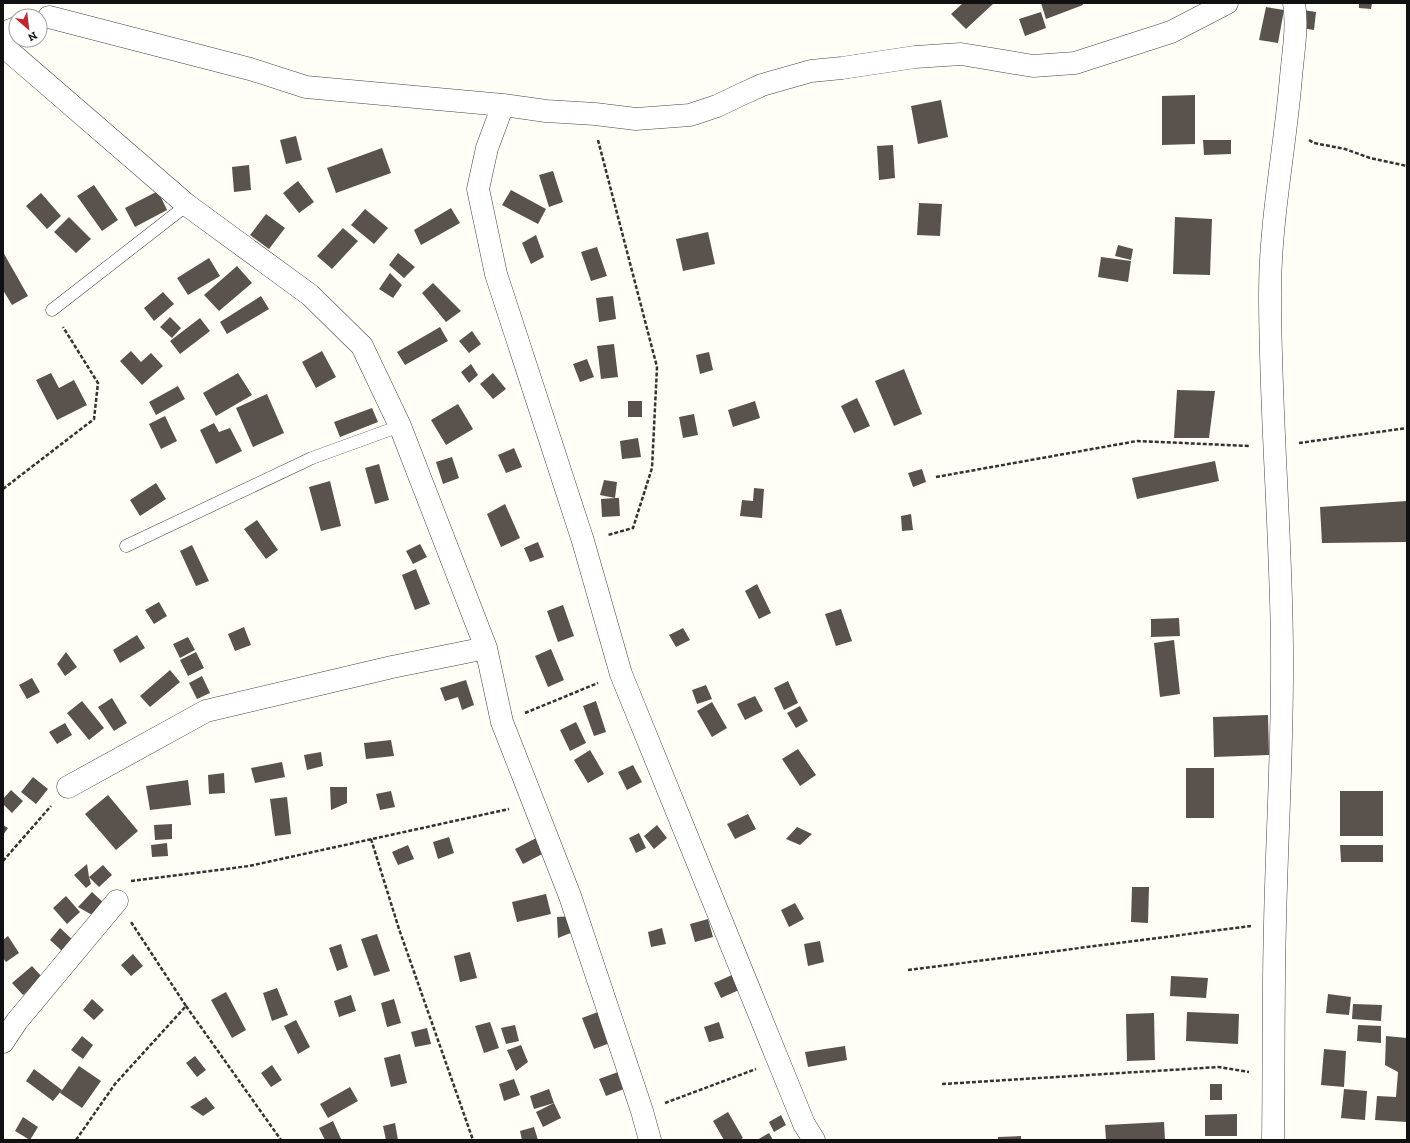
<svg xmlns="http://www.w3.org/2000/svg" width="1410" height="1143" viewBox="0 0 1410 1143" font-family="'Zilla Slab',serif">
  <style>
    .building { fill: #5a524d }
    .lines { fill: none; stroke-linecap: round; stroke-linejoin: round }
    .service-casing { stroke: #444; stroke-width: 13 }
    .minor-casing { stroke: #444; stroke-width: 23 }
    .path { stroke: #333; stroke-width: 2.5; stroke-dasharray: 4 2; stroke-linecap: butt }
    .service { stroke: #fff; stroke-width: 12 }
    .minor { stroke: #fff; stroke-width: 22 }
  </style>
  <rect width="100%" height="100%" fill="#fffdf5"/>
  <path class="building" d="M 963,3 L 994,3 L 966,29 L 951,14 Z
    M 1041,3 L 1082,3 L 1083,5 L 1046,19 Z
    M 1359,3 L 1372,3 L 1371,9 L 1359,8 Z
    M 1266,7 L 1284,10 L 1278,43 L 1259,40 Z
    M 1303,10 L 1316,12 L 1314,30 L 1301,28 Z
    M 1041,12 L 1046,28 L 1025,36 L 1019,19 Z
    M 1195,95 L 1195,144 L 1162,145 L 1162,96 Z
    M 941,100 L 948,137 L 918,144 L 911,106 Z
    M 296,136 L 302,160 L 286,164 L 280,140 Z
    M 1203,140 L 1231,140 L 1231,154 L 1204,155 Z
    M 893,145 L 895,178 L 879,180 L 877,146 Z
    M 382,148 L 391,173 L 336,193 L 327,168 Z
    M 249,165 L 251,190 L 234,192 L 232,167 Z
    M 553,171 L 563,202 L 549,207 L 539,175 Z
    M 298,181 L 314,202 L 299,213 L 283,193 Z
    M 94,185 L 118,220 L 102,231 L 77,196 Z
    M 511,190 L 546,209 L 538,224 L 502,205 Z
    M 158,191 L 167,210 L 135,227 L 125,208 Z
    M 41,193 L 61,216 L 47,229 L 26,206 Z
    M 919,203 L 942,204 L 940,236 L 917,235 Z
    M 451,208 L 460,223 L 421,245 L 414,230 Z
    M 365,209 L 388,228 L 374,244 L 351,225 Z
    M 266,214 L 285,228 L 269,249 L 250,235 Z
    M 69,217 L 91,239 L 76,253 L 54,232 Z
    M 1175,217 L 1212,219 L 1210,275 L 1173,274 Z
    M 343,228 L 358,241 L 332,269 L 317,256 Z
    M 708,232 L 715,264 L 683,271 L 676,239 Z
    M 536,235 L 544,257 L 531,264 L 522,243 Z
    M 1118,245 L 1133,249 L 1131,260 L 1115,256 Z
    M 597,247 L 607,276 L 591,281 L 581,252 Z
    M 3,252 L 28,296 L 12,305 L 3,290 Z
    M 398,253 L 415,267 L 404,278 L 389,265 Z
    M 1101,257 L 1131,261 L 1128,282 L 1098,277 Z
    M 209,258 L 220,276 L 188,295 L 177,278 Z
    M 237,266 L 252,283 L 219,311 L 204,295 Z
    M 390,273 L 402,285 L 393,298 L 379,289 Z
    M 433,283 L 461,311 L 446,322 L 422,293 Z
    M 163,292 L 174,304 L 154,321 L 144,308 Z
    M 261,296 L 269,309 L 227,334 L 220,322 Z
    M 613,296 L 616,319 L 599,322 L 596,298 Z
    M 170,317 L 181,328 L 172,338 L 160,327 Z
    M 200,318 L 210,331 L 180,354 L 170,341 Z
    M 440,327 L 448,341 L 405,365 L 397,352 Z
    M 472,331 L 481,344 L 469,353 L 459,341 Z
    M 614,344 L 618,377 L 601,379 L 597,346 Z
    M 131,351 L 141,362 L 151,353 L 163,366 L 142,385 L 120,361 Z
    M 322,351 L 336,377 L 316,388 L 302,362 Z
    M 709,352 L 713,370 L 700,374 L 696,355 Z
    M 587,359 L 594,377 L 580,382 L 573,364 Z
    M 471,364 L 478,375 L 469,383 L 461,372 Z
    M 904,369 L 922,414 L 894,426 L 875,381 Z
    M 51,373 L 59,388 L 74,380 L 87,405 L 57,420 L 36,380 Z
    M 238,373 L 252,395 L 216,416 L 203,393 Z
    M 493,373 L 506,389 L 493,399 L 480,384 Z
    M 178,386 L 185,399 L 156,415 L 149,402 Z
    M 1177,390 L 1215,391 L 1209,438 L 1174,438 Z
    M 267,394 L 284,433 L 253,447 L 236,408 Z
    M 857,398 L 870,426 L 854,433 L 841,406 Z
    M 628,401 L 642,401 L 642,417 L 628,417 Z
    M 755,401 L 760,418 L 733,427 L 728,410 Z
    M 458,404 L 473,429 L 446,445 L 431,420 Z
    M 372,408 L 378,422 L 340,437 L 334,422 Z
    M 694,414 L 698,435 L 683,438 L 679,417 Z
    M 165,416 L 177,441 L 161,449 L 149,424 Z
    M 214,423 L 219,432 L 230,428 L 242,451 L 216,464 L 200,430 Z
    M 638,438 L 641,457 L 622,459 L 620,441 Z
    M 514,448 L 522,467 L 506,473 L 498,455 Z
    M 452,457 L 459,478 L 443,484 L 436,462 Z
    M 1215,461 L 1219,481 L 1137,499 L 1132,478 Z
    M 379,464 L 389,500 L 375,504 L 365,468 Z
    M 922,469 L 926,482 L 913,487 L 908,473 Z
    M 604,480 L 617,482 L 615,498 L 600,495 Z
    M 330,481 L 341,526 L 321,531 L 309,487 Z
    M 156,483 L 166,499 L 140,516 L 130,500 Z
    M 754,488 L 764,489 L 762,518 L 740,516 L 742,500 L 753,501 Z
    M 615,498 L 619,498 L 620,516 L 602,517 L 601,499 Z
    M 1407,501 L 1407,542 L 1322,543 L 1320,507 Z
    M 505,504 L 520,538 L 501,547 L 487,514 Z
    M 911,514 L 913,530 L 902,531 L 901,516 Z
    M 257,520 L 278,550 L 266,559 L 244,529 Z
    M 538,542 L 544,557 L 530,562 L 524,548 Z
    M 420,544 L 427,557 L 413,564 L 406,551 Z
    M 192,545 L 209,581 L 196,586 L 180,551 Z
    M 416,569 L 430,604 L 415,610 L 402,575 Z
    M 757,584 L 771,613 L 759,619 L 745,591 Z
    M 159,602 L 167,616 L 154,624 L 145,610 Z
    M 563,605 L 574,636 L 558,642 L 547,611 Z
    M 841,609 L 852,641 L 836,646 L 825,614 Z
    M 1179,618 L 1180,636 L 1151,637 L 1151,619 Z
    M 244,627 L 251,645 L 235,651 L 228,634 Z
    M 683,628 L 690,640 L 676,647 L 669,635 Z
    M 137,635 L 145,648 L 120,663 L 113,650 Z
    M 188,637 L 195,650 L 180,658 L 173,644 Z
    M 1174,640 L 1180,694 L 1160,697 L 1154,643 Z
    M 551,649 L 564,680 L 548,687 L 535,656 Z
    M 66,652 L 77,667 L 65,676 L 57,664 Z
    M 196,652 L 204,668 L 188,676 L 180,660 Z
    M 170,670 L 180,682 L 150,707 L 140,696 Z
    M 202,676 L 210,693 L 197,699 L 189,683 Z
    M 32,678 L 40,692 L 27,699 L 19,685 Z
    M 466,680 L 474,705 L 462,710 L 458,697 L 445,701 L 440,688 Z
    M 788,681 L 798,703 L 784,710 L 774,688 Z
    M 706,685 L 712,699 L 697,704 L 692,690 Z
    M 755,696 L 763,711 L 745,720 L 737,704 Z
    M 112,698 L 127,723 L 114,731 L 98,707 Z
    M 82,701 L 104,728 L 89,740 L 67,713 Z
    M 596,701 L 606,732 L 594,736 L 583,706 Z
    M 712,702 L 727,728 L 712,737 L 697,711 Z
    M 800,706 L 808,721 L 796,728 L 787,713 Z
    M 1268,715 L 1269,755 L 1214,757 L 1213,717 Z
    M 576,722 L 586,743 L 570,751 L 560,730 Z
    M 65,723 L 72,735 L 57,744 L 49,732 Z
    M 391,740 L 394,756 L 366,759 L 364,743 Z
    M 798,749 L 816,775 L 800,786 L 782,759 Z
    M 590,750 L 604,774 L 588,783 L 574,760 Z
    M 321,752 L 323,766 L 307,770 L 304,755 Z
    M 282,762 L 285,777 L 255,783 L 251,768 Z
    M 633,765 L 642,782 L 627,790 L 618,772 Z
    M 1186,768 L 1214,768 L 1214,818 L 1186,818 Z
    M 224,773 L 225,793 L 209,794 L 208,775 Z
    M 33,777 L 48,789 L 36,804 L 21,792 Z
    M 188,780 L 191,805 L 150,810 L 146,786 Z
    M 330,787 L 347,787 L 347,803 L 331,810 Z
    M 11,790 L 23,801 L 12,813 L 3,804 L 3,799 Z
    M 391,791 L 395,807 L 380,810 L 376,794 Z
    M 1340,791 L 1383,791 L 1383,836 L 1340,836 Z
    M 108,795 L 138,831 L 116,850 L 85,814 Z
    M 287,797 L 291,834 L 275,836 L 270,799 Z
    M 748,814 L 756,829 L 735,839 L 727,824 Z
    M 172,824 L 172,839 L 155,840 L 154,825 Z
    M 3,825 L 8,828 L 3,835 Z
    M 657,825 L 667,838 L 654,849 L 644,836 Z
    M 797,827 L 812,834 L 800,845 L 786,839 Z
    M 639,833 L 646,848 L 636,853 L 629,838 Z
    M 542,835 L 550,850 L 523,864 L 515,849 Z
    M 449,837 L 454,853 L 438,859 L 433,842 Z
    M 167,843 L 168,856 L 152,857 L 151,845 Z
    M 408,845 L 414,859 L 398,865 L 392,852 Z
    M 1340,845 L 1383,845 L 1383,862 L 1341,862 Z
    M 87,864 L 89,877 L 103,865 L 112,875 L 99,887 L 89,877 L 91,884 L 86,888 L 74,875 Z
    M 1132,887 L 1149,887 L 1148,923 L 1131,922 Z
    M 92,892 L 105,904 L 94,916 L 78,907 Z
    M 546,894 L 551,914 L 517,922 L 512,902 Z
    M 66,896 L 80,912 L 67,924 L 53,908 Z
    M 795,903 L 804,919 L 789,927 L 781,910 Z
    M 572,916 L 573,932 L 558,938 L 557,917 Z
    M 708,919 L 713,937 L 695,942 L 690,924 Z
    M 60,928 L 73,940 L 62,951 L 50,940 Z
    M 662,928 L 666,944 L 651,947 L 648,932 Z
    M 377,934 L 390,971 L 374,976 L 361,939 Z
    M 8,936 L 19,953 L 6,962 L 3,958 L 3,940 Z
    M 820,941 L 824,962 L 808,966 L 804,944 Z
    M 341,944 L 348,967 L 337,971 L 329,948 Z
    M 470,952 L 477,978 L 460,982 L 454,956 Z
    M 133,954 L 143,966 L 131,976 L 121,965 Z
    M 32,966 L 43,978 L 23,995 L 12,983 Z
    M 732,975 L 739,990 L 721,998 L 714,983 Z
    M 1171,976 L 1208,978 L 1206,998 L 1170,996 Z
    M 277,988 L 288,1015 L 272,1021 L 263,993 Z
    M 226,992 L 246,1030 L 232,1038 L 211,1000 Z
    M 1328,994 L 1351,997 L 1349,1015 L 1326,1013 Z
    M 351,995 L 356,1011 L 339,1017 L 334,1001 Z
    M 92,999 L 104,1010 L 94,1020 L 83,1010 Z
    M 394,999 L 401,1023 L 387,1027 L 381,1003 Z
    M 1353,1004 L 1382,1005 L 1381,1021 L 1352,1019 Z
    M 598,1012 L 610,1043 L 594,1049 L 582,1018 Z
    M 1187,1012 L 1239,1014 L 1238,1044 L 1186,1041 Z
    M 1154,1013 L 1155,1060 L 1127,1061 L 1126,1014 Z
    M 296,1020 L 310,1047 L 298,1054 L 284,1026 Z
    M 490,1022 L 499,1048 L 484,1053 L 475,1026 Z
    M 719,1022 L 724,1038 L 709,1042 L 704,1027 Z
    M 515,1025 L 519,1041 L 506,1044 L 501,1028 Z
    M 1358,1025 L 1381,1026 L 1381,1043 L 1357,1041 Z
    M 427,1028 L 431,1044 L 415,1047 L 411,1032 Z
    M 82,1036 L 93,1045 L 83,1059 L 71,1050 Z
    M 1386,1036 L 1407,1038 L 1407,1122 L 1375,1120 L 1377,1096 L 1396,1097 L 1398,1072 L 1385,1065 Z
    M 521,1045 L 528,1062 L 516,1071 L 507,1050 Z
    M 845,1046 L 847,1060 L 808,1067 L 805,1052 Z
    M 1324,1049 L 1346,1051 L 1344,1087 L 1321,1085 Z
    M 400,1054 L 407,1083 L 391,1087 L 384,1058 Z
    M 195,1056 L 206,1070 L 197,1077 L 186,1063 Z
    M 272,1065 L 282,1080 L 271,1087 L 261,1073 Z
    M 79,1066 L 101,1081 L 82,1108 L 60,1093 Z
    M 34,1069 L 62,1090 L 53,1101 L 26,1081 Z
    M 618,1072 L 624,1089 L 606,1096 L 599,1079 Z
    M 514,1079 L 520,1095 L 504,1101 L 499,1084 Z
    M 1210,1084 L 1222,1084 L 1222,1100 L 1210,1100 Z
    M 350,1087 L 358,1101 L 328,1118 L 320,1104 Z
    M 549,1089 L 554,1103 L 561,1118 L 543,1127 L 536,1112 L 554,1103 L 534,1109 L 530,1096 Z
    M 1344,1089 L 1367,1091 L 1365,1120 L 1341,1118 Z
    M 206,1097 L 215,1108 L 203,1116 L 190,1107 Z
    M 728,1112 L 743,1138 L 739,1140 L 724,1140 L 713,1121 Z
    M 1237,1114 L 1237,1136 L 1205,1136 L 1205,1115 Z
    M 781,1115 L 786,1125 L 774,1132 L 769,1122 Z
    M 23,1117 L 38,1127 L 30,1140 L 15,1131 Z
    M 333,1121 L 341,1139 L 340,1140 L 325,1140 L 319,1128 Z
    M 1164,1122 L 1165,1140 L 1106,1140 L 1105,1125 Z
    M 395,1123 L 398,1140 L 386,1140 L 383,1126 Z
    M 534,1127 L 538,1140 L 522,1140 L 520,1131 Z
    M 769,1133 L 773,1140 L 757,1140 Z
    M 1021,1136 L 1021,1140 L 998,1140 L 998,1137 Z"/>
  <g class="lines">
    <defs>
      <path id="service" d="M 52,310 L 187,205
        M 126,546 L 312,458 L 400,426"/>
      <path id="minor" d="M 49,17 L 250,69 L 306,87 L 503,105 L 546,111 L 595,114 L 636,119 L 690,115 L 717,106 L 740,95 L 762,85 L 811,71 L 842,68 L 915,57 L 961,54 L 1033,66 L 1075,63 L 1171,32 L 1227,3
        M 3,33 L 16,28
        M 3,46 L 187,205 L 310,295 L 362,346 L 400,426 L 486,648 L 502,722 L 570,896 L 642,1111 L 650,1140
        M 503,105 L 487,148 L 478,189 L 496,274 L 583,541 L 621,674 L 804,1124 L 814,1140
        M 68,787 L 206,711 L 392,667 L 486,648
        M 3,1042 L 17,1021 L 117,901
        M 1273,1140 C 1274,1068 1273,995 1275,923 C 1277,831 1283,740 1282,648 C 1281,530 1270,412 1270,293 C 1270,221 1285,149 1291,77 C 1293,53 1298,27 1294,3"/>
    </defs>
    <use href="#service" class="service-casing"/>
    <use href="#minor" class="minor-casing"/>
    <path class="path" d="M 598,140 L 657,367 L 652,468 L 633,528 L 608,535
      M 1309,140 L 1314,143 L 1345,149 L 1370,158 L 1407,166
      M 1299,443 L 1407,428
      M 936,477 L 1137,441 L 1250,446
      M 3,489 L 94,419 L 98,383 L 63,327
      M 525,713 L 598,683
      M 371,839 L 399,929 L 473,1140
      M 3,861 L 51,806
      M 131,881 L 249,866 L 509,809
      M 908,970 L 1251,926
      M 186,1006 L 281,1140
      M 942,1084 L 1219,1067 L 1249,1072
      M 665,1103 L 756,1069
      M 76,1140 L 115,1084 L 186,1006 L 131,922"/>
    <use href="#service" class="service"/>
    <use href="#minor" class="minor"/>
  </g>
  <rect width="1410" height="1143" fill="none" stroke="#111111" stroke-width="8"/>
  <g transform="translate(28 28) rotate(152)"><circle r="19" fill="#ffffff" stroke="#a0a0a0"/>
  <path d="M0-3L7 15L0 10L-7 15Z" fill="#c4262e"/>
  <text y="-6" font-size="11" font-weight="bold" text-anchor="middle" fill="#111111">N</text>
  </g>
</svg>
